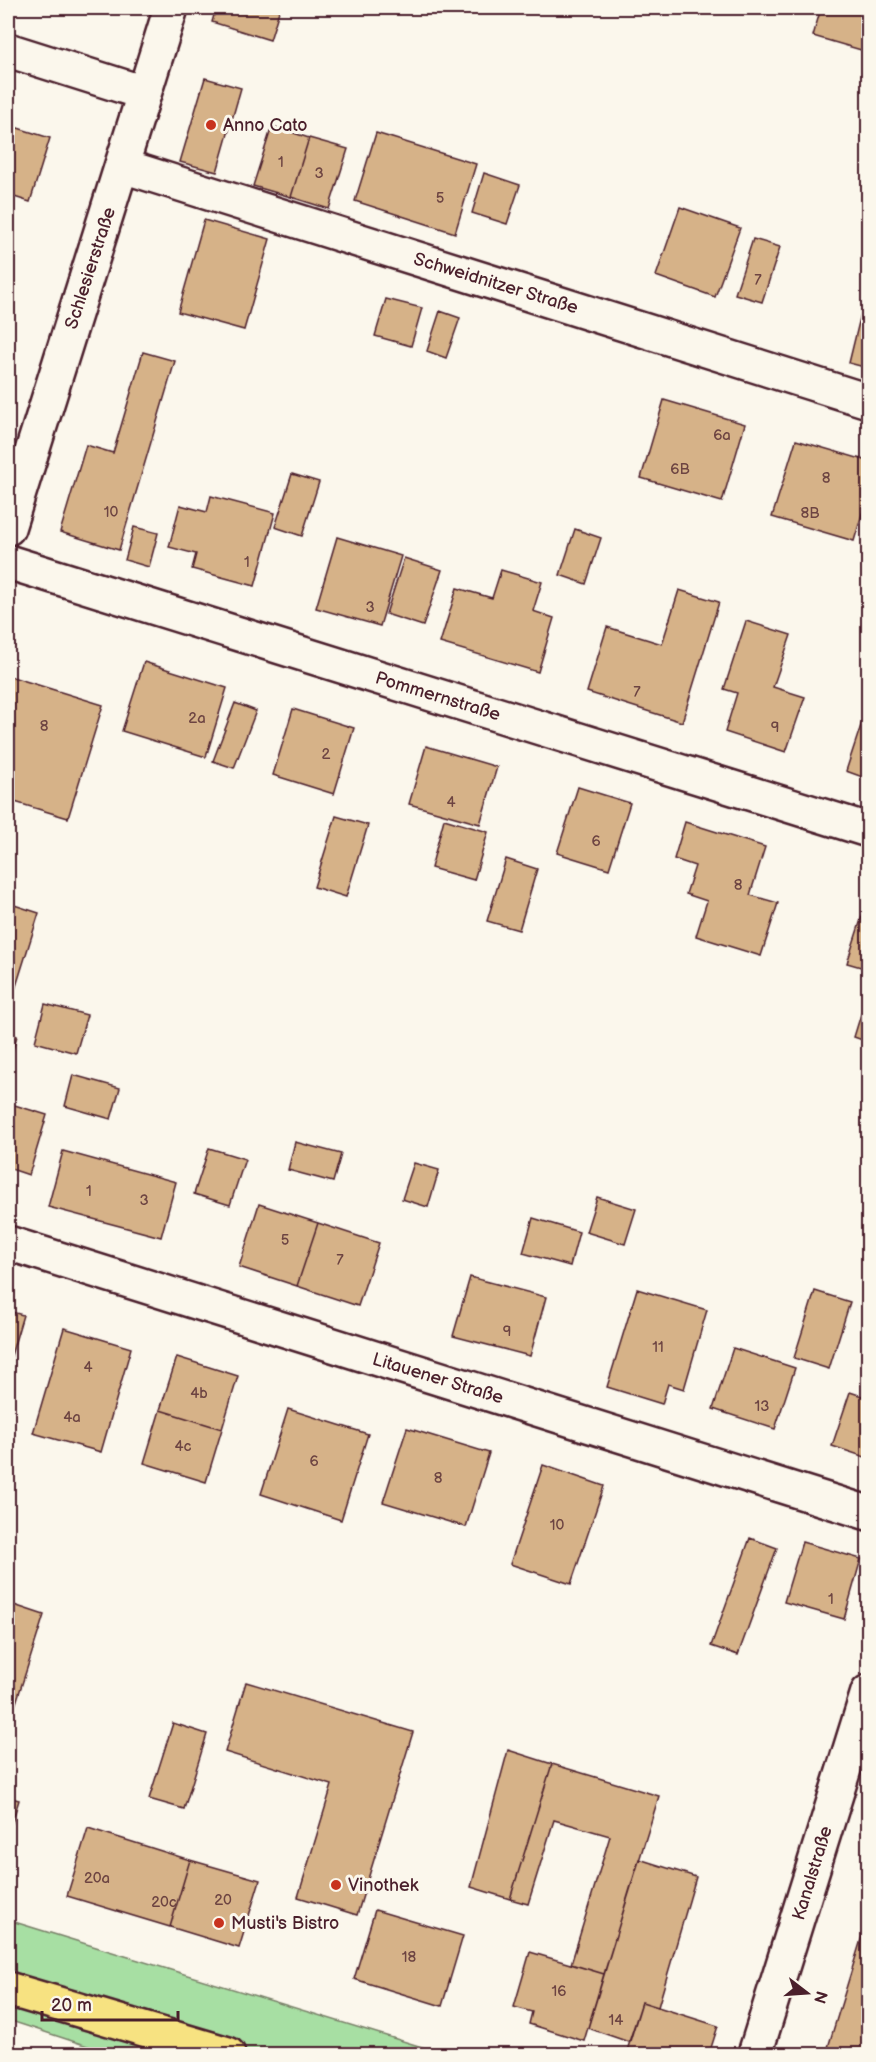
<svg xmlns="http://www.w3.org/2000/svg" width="876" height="2062" viewBox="0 0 876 2062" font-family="'Balsamiq Sans',sans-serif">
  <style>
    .green { fill: #a7dfa3; stroke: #787f67; stroke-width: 1.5 }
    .building { fill: #d6b288; stroke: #4a1f2b; stroke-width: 1.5 }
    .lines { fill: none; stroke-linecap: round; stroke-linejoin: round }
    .minor-casing { stroke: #4a1f2b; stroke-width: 38 }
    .major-casing { stroke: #4a1f2b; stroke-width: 38 }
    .minor { stroke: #fbf7ec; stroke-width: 33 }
    .major { stroke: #f7e281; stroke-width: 33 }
    .poi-dot { fill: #c8321e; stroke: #fbf7ec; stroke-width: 2 }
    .labels { text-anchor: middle; stroke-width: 6; stroke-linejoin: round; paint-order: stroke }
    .number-label { font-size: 15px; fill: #6d4442 }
    .poi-label { font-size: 18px; fill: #4a1f2b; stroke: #fbf7ec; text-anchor: start }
    .street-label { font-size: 18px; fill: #4a1f2b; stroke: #fbf7ec }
  </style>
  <rect width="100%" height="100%" fill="#fbf7ec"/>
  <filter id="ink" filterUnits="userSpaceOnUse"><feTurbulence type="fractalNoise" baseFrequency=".0167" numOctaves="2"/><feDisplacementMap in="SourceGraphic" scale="12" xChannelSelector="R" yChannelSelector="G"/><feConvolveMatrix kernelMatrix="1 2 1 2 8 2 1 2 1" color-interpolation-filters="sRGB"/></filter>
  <g filter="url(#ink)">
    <path class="green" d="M 8,1920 L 445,2054 L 112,2054 L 8,2020 Z"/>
    <path class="building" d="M 216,8 L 280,8 L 270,40 L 212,22 Z
      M 821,8 L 868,8 L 868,52 L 813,36 Z
      M 205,78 L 241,88 L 217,172 L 180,162 Z
      M 8,125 L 50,138 L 30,202 L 8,195 Z
      M 272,126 L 309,138 L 291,197 L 253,186 Z
      M 376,133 L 476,164 L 455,233 L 355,201 Z
      M 309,138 L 348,149 L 329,209 L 291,197 Z
      M 484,173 L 520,185 L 507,224 L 472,213 Z
      M 680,207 L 740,228 L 715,297 L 656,276 Z
      M 204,220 L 270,239 L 244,330 L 178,312 Z
      M 753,239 L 780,247 L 762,302 L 735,294 Z
      M 868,285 L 868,368 L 849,363 Z
      M 386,299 L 422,308 L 411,346 L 375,336 Z
      M 440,311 L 460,318 L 446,358 L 427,351 Z
      M 143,352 L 175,361 L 119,550 L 60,532 L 86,445 L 113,453 Z
      M 664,400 L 745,424 L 722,502 L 641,478 Z
      M 796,440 L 868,461 L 868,494 L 854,541 L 772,517 Z
      M 292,474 L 319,482 L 302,536 L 275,527 Z
      M 211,496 L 275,513 L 255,586 L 192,569 L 196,554 L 169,547 L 180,505 L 207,512 Z
      M 134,527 L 158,533 L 149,567 L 125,560 Z
      M 575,529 L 601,538 L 586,584 L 560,575 Z
      M 337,537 L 401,556 L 380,626 L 316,608 Z
      M 404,558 L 442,570 L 423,626 L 386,614 Z
      M 501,570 L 542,582 L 533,611 L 554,618 L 538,672 L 440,643 L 457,588 L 492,598 Z
      M 679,590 L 719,602 L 682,722 L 587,692 L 607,627 L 662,644 Z
      M 746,621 L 791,635 L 773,687 L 805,697 L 786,752 L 725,732 L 737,693 L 724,689 Z
      M 144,662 L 227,688 L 206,757 L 122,731 Z
      M 9,676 L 103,705 L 68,818 L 8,800 Z
      M 235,703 L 256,711 L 234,768 L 213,761 Z
      M 868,704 L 868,779 L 846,771 Z
      M 293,709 L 354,728 L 334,794 L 273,775 Z
      M 426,746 L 497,767 L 480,824 L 409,804 Z
      M 578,787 L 630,803 L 609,869 L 557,853 Z
      M 336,816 L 368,825 L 346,897 L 314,887 Z
      M 444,819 L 488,832 L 474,880 L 431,868 Z
      M 685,822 L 765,847 L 750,895 L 778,903 L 761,956 L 696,936 L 707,901 L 686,894 L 695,866 L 674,859 Z
      M 506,859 L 537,869 L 519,930 L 487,921 Z
      M 8,903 L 39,913 L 12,999 L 8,998 Z
      M 866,904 L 868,905 L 868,969 L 847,963 Z
      M 45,1004 L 87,1015 L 76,1053 L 35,1042 Z
      M 862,1011 L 868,1013 L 868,1042 L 854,1037 Z
      M 8,1033 L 17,1036 L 8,1066 Z
      M 73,1075 L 120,1088 L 111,1119 L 65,1106 Z
      M 8,1103 L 47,1115 L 29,1175 L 8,1168 Z
      M 295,1142 L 341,1154 L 333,1182 L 288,1170 Z
      M 209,1148 L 245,1159 L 230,1205 L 194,1194 Z
      M 63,1151 L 176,1182 L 161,1237 L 48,1207 Z
      M 414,1163 L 439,1170 L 428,1207 L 402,1199 Z
      M 597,1197 L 636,1209 L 625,1244 L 586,1232 Z
      M 259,1204 L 318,1223 L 297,1286 L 239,1267 Z
      M 533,1218 L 579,1232 L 570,1266 L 523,1253 Z
      M 318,1223 L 379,1243 L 358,1306 L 297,1286 Z
      M 470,1277 L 546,1297 L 530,1356 L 453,1336 Z
      M 637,1289 L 707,1310 L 684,1389 L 668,1384 L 662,1404 L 607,1387 Z
      M 815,1291 L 850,1302 L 829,1369 L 794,1358 Z
      M 8,1311 L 23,1315 L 8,1366 Z
      M 64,1328 L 131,1348 L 101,1452 L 33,1433 Z
      M 733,1348 L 795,1368 L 775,1429 L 713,1409 Z
      M 177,1357 L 238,1376 L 222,1429 L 160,1410 Z
      M 850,1392 L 868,1398 L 868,1458 L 832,1446 Z
      M 288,1409 L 368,1434 L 341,1520 L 261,1494 Z
      M 160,1410 L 222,1429 L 206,1482 L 144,1463 Z
      M 407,1428 L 489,1453 L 466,1527 L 383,1502 Z
      M 543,1465 L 604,1486 L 571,1584 L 510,1564 Z
      M 750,1538 L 777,1548 L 738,1655 L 711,1646 Z
      M 802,1542 L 861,1559 L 844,1619 L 784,1602 Z
      M 8,1603 L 44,1615 L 8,1728 Z
      M 246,1682 L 413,1732 L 357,1915 L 298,1897 L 332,1785 L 225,1752 Z
      M 173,1723 L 207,1734 L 184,1809 L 149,1799 Z
      M 508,1750 L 552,1764 L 510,1899 L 471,1887 Z
      M 552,1764 L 659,1796 L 604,1974 L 571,1964 L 610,1836 L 554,1820 L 528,1904 L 510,1899 Z
      M 8,1797 L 19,1800 L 8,1835 Z
      M 88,1828 L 190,1860 L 170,1927 L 67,1896 Z
      M 639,1859 L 696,1877 L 658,2007 L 642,2002 L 629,2042 L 588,2028 Z
      M 190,1860 L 260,1880 L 239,1948 L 170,1927 Z
      M 375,1910 L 463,1936 L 442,2006 L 354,1979 Z
      M 863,1933 L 868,1935 L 868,2054 L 826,2054 Z
      M 530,1952 L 604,1974 L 584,2041 L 529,2024 L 532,2012 L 514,2007 Z
      M 642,2002 L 718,2026 L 709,2054 L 626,2054 Z"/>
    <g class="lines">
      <defs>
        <path id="minor" d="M 8,50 L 144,93
          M 123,166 L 868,401
          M 8,528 L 171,8
          M 8,562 L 868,830
          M 8,1243 L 868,1513
          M 755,2054 L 868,1692"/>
        <path id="major" d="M 8,1989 L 228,2054"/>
      </defs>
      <use href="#minor" class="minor-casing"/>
      <use href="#major" class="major-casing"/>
      <use href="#minor" class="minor"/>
      <use href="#major" class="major"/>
    </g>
  </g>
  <g class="poi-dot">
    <circle cx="211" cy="125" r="6"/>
    <circle cx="336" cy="1885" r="6"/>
    <circle cx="219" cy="1923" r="6"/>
  </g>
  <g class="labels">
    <g class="number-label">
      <text x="281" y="167">1</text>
      <text x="319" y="178">3</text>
      <text x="440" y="203">5</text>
      <text x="758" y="285">7</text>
      <text x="722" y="440">6a</text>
      <text x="680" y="474">6B</text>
      <text x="826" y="483">8</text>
      <text x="111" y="517">10</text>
      <text x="810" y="518">8B</text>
      <text x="247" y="567">1</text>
      <text x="370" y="612">3</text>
      <text x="637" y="697">7</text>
      <text x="197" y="723">2a</text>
      <text x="44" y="731">8</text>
      <text x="775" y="732">9</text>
      <text x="326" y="759">2</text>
      <text x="451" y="807">4</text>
      <text x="596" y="846">6</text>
      <text x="738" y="890">8</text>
      <text x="89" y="1196">1</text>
      <text x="144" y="1205">3</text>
      <text x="285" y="1245">5</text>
      <text x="340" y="1265">7</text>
      <text x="507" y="1336">9</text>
      <text x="658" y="1352">11</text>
      <text x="88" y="1372">4</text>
      <text x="199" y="1398">4b</text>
      <text x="762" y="1411">13</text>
      <text x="72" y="1422">4a</text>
      <text x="183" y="1451">4c</text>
      <text x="314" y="1466">6</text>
      <text x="438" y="1483">8</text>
      <text x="557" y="1530">10</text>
      <text x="831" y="1604">1</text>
      <text x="97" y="1883">20a</text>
      <text x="223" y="1905">20</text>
      <text x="164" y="1907">20c</text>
      <text x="409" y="1962">18</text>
      <text x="559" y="1996">16</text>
      <text x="616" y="2025">14</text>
    </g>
    <g class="poi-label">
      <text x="223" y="131">Anno Cato</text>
      <text x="348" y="1891">Vinothek</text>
      <text x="231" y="1929">Musti's Bistro</text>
    </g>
    <g class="street-label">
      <text transform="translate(90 268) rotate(-72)" y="6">Schlesierstraße</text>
      <text transform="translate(496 283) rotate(17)" y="6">Schweidnitzer Straße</text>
      <text transform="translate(438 696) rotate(17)" y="6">Pommernstraße</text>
      <text transform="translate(438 1378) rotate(17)" y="6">Litauener Straße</text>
      <text transform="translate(812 1873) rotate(-73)" y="6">Kanalstraße</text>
    </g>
  </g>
  <rect width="876" height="2062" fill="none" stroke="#fbf7ec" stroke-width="30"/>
  <rect x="15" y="15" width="846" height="2032" fill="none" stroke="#4a1f2b" stroke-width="2" filter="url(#ink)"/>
  <g transform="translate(807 1993) rotate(107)" stroke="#fbf7ec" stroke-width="4.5" paint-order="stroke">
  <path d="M0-4.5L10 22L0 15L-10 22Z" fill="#4a1f2b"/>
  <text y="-9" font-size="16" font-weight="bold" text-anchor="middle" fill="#4a1f2b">N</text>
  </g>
  <path d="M42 2011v9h136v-9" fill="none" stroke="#4a1f2b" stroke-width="3"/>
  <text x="51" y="2011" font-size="18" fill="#4a1f2b" stroke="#fbf7ec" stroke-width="4.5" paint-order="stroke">20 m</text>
</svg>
